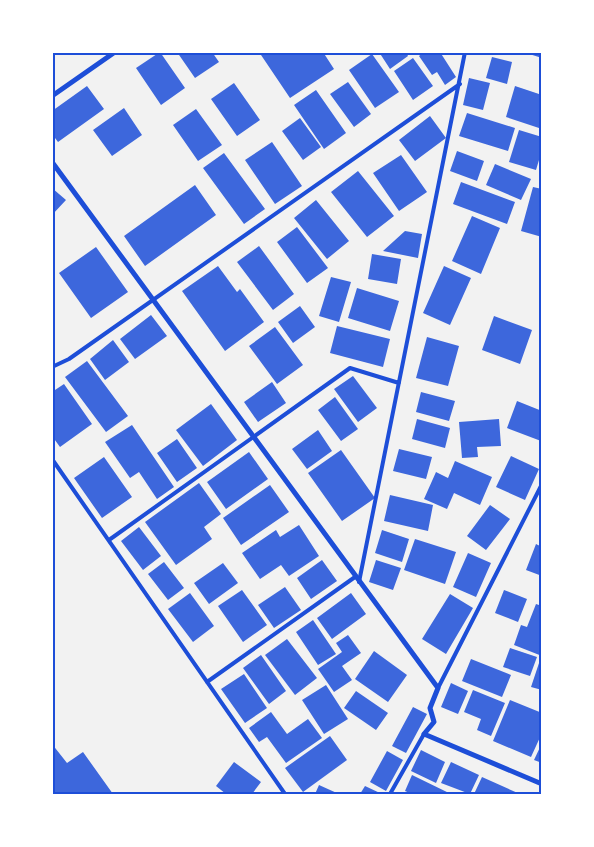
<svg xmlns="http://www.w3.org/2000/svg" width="594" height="847" viewBox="0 0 594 847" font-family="Cabin,sans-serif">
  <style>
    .building { fill: #3d67dc }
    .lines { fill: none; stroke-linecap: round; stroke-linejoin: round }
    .service { stroke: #1d4ed8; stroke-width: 4 }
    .minor { stroke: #1d4ed8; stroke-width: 5 }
    .neatline { fill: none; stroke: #1d4ed8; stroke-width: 2 }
  </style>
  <rect width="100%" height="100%" fill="#f2f2f2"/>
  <path class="building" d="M 160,52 L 185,88 L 161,105 L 136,68 Z
    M 177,52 L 212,52 L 219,62 L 195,78 Z
    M 259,52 L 323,52 L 334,69 L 290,98 Z
    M 379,52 L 406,52 L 408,56 L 390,69 Z
    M 424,52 L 440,52 L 456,77 L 445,85 L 437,72 L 432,75 L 419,56 Z
    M 526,52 L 542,52 L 542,58 L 526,53 Z
    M 372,54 L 399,92 L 375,108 L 349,70 Z
    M 492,57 L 512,62 L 507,84 L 486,78 Z
    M 413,58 L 433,86 L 413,100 L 394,71 Z
    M 469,78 L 490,83 L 483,110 L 463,105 Z
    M 348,82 L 371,114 L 354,127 L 330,94 Z
    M 234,83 L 260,120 L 237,136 L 211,99 Z
    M 87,86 L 104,109 L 58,142 L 52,134 L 52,111 Z
    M 515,86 L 542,95 L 542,129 L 506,117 Z
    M 316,90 L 346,133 L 324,149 L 294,105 Z
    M 124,108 L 142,135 L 112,156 L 93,130 Z
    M 196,109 L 222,145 L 198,161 L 173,125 Z
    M 467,113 L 515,128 L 508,151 L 459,136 Z
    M 430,116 L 446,138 L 415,161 L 399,140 Z
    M 300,118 L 321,147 L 303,160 L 282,131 Z
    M 519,130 L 542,137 L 542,150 L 536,170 L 509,162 Z
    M 272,142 L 302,186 L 275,204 L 245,160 Z
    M 457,151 L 484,161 L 477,181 L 450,171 Z
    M 224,153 L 265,209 L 244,224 L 203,168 Z
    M 401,155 L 427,192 L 399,211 L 373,173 Z
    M 495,164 L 531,179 L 521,200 L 486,185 Z
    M 358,171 L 394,216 L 367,237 L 331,192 Z
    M 461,182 L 515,202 L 507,224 L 453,204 Z
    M 195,185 L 216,215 L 145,266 L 124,236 Z
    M 533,187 L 542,189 L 542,237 L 521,231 Z
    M 52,188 L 66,200 L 52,215 Z
    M 316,200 L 349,241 L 327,259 L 294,218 Z
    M 472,216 L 500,228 L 481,274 L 452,261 Z
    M 297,227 L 328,268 L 307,283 L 277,242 Z
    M 405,231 L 422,234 L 418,258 L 383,251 Z
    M 259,246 L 294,294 L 273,310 L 237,262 Z
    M 96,247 L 128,292 L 91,318 L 59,273 Z
    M 372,254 L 401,259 L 397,284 L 368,279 Z
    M 218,266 L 237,292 L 240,289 L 264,322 L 225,351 L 182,291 Z
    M 444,266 L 471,278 L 450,325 L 423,313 Z
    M 331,277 L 351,282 L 339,322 L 319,316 Z
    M 357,288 L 399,301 L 390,331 L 348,318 Z
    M 300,306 L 315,327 L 293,343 L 278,322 Z
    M 151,315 L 167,336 L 135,359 L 120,339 Z
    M 494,316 L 532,330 L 520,364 L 482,350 Z
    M 337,326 L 390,339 L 383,367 L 330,353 Z
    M 275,327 L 303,365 L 277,384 L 249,346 Z
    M 427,337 L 459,346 L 448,386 L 416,378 Z
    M 113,340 L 129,362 L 105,380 L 90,359 Z
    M 87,361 L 128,416 L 106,432 L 65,377 Z
    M 353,376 L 377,408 L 358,422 L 334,389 Z
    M 272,382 L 286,403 L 258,422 L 244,402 Z
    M 64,384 L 92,424 L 60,447 L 52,436 L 52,392 Z
    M 421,392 L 455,401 L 449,421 L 416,412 Z
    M 335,397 L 358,429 L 341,441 L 318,410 Z
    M 517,401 L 542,411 L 541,441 L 507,428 Z
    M 211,404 L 237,440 L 203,466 L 176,430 Z
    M 417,419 L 450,428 L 445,448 L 412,439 Z
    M 499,419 L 501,446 L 477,447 L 478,457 L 462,458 L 459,422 Z
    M 132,425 L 174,487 L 157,499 L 139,472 L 130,478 L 105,442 Z
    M 318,430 L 332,451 L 307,469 L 292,449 Z
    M 177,439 L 197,468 L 177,482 L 157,453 Z
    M 399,449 L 432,457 L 426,479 L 393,471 Z
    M 341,450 L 375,498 L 342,521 L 308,473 Z
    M 249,452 L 268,479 L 226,509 L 207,482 Z
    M 511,456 L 539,469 L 525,500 L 496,487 Z
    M 104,457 L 132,497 L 102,518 L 74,478 Z
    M 455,461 L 492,477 L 480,505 L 454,493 L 447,509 L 424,499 L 436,472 L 448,478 Z
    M 199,483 L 221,514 L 204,527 L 212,539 L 176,565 L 145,522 Z
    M 270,485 L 289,512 L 241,545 L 223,518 Z
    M 390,495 L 433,505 L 428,531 L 384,521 Z
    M 490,505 L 510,519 L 486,550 L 467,536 Z
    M 299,525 L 319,556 L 289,576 L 281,565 L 260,579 L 242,553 L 276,530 L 280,537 Z
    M 139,527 L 161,556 L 143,570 L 121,541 Z
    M 382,530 L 409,539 L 402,562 L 375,553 Z
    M 415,539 L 456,552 L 445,584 L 404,570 Z
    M 536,544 L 542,547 L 542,576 L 526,570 Z
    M 468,553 L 491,563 L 476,597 L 453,587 Z
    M 322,560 L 337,581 L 311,599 L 297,578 Z
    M 376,560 L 401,568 L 393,590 L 369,582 Z
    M 164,562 L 184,588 L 168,600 L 148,574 Z
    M 223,563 L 238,583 L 209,604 L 194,583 Z
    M 285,587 L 301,610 L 274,628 L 258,605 Z
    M 242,590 L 267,625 L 243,642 L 218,606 Z
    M 504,590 L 527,599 L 518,622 L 495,613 Z
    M 190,593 L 214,626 L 193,642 L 168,609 Z
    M 351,593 L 366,614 L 332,639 L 317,618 Z
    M 450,594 L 473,608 L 446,654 L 422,639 Z
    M 536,604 L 542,606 L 542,656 L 514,645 L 521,625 L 527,627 Z
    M 313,620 L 336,654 L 318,665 L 296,632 Z
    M 348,635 L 361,653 L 342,666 L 352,680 L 334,692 L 318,669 L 342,652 L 336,643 Z
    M 287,639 L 317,678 L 295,695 L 265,655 Z
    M 510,648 L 537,657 L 530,676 L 503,667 Z
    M 374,651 L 407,675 L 388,702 L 355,679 Z
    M 261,655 L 286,691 L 269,704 L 243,668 Z
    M 471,659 L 511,675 L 502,697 L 462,681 Z
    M 540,660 L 542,660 L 542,690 L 531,687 Z
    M 244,674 L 267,708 L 245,723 L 221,689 Z
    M 451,683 L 468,691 L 458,714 L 441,707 Z
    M 326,685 L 348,719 L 324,734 L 302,700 Z
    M 473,690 L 505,703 L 491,736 L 477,730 L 481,719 L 464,712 Z
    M 356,691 L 388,713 L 376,730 L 344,708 Z
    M 510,700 L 542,713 L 542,733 L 531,757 L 493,741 Z
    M 413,707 L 427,714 L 406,753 L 392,746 Z
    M 271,712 L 287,734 L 308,719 L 322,738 L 286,763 L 267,737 L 259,742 L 249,728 Z
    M 330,736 L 347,760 L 303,792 L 285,768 Z
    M 542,743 L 542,763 L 534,760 Z
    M 52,744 L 67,763 L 83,752 L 113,794 L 52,794 Z
    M 421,750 L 445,762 L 436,783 L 411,771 Z
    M 387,751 L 403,760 L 386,791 L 370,782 Z
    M 234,762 L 261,782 L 252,794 L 226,794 L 216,786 Z
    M 451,762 L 479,775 L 470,794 L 441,783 Z
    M 412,775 L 451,794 L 412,794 L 405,791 Z
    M 482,777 L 520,794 L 474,794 Z
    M 319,785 L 339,794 L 315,794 Z
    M 365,786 L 382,794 L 360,794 Z"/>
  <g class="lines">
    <path class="service" d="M 52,367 L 69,359 L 460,84
      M 52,459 L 285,794
      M 109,540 L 350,368 L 399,383
      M 359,582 L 465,52
      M 207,682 L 355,577
      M 438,688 L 542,484
      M 390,794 L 424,734"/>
    <path class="minor" d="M 52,96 L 115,52
      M 52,162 L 438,688 L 430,708 L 434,722 L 424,734 L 542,784"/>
  </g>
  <rect width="594" height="847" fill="none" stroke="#ffffff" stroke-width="108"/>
  <rect x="54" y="54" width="486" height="739" class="neatline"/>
</svg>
